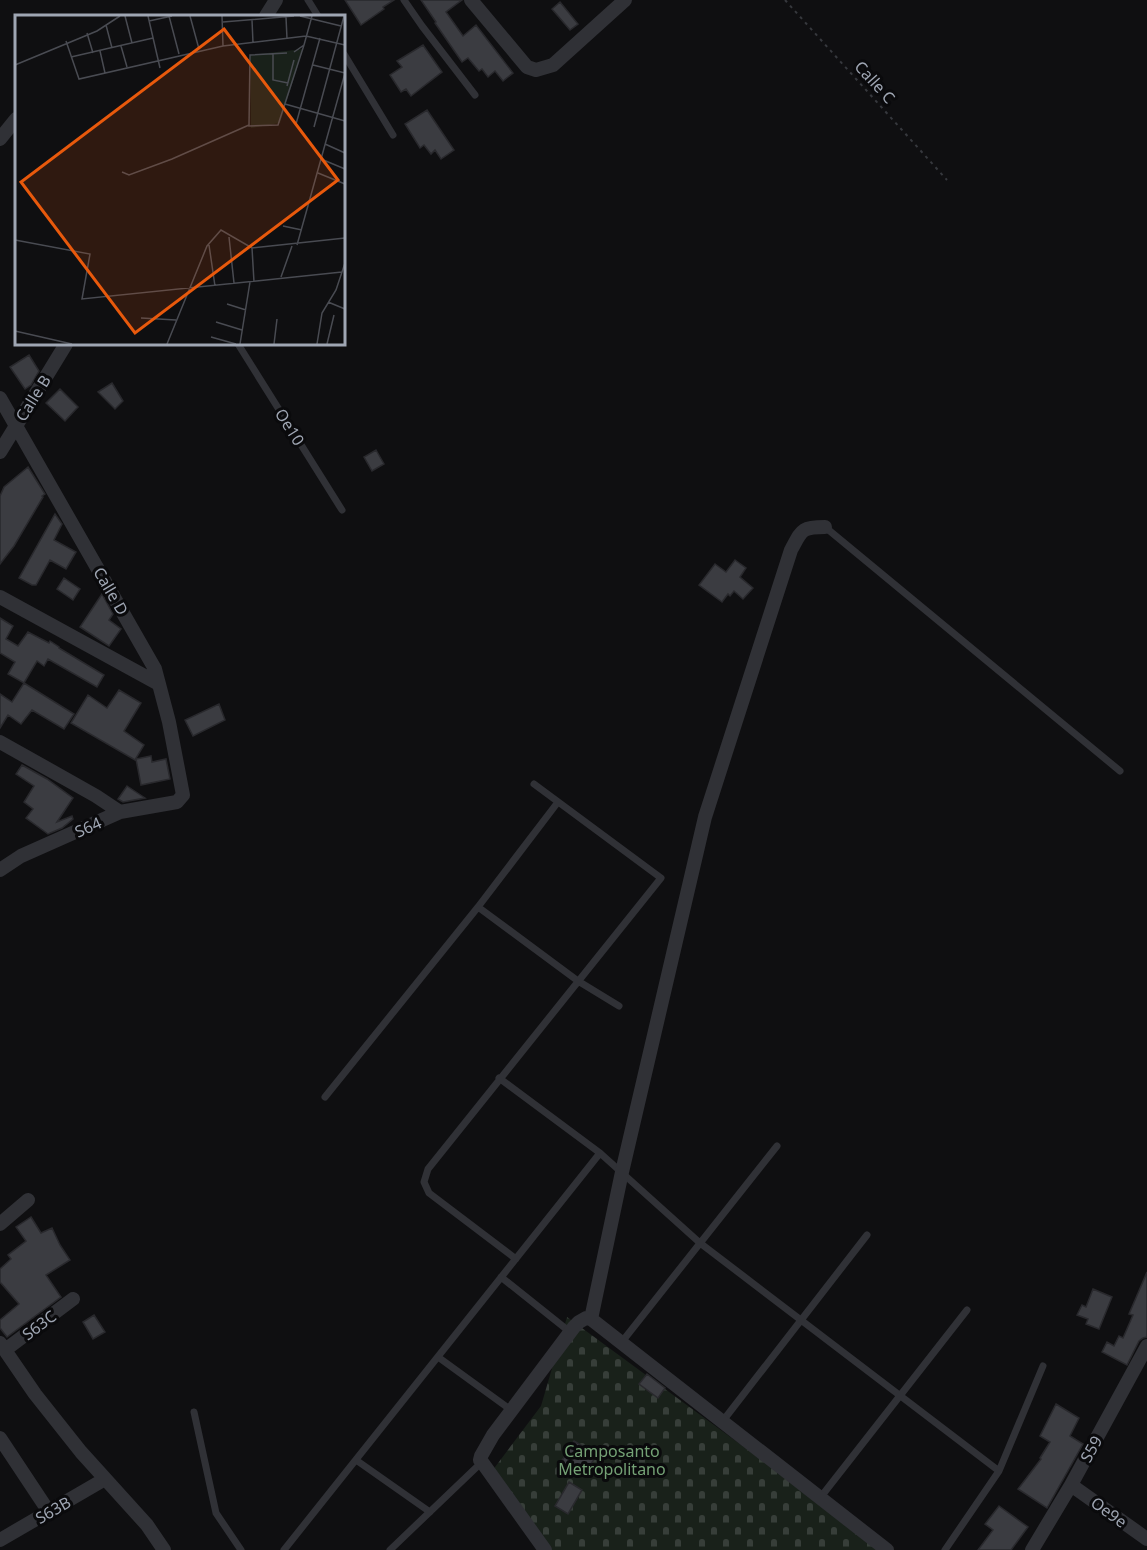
<svg xmlns="http://www.w3.org/2000/svg" width="1147" height="1550" viewBox="0 0 1147 1550" font-family="'Noto Sans',sans-serif">
  <style>
    .cemetery { fill: url(#cemetery-stones) }
    .building { fill: #3b3c41; stroke: #29292d; stroke-width: 1.5 }
    .lines { fill: none; stroke-linecap: round; stroke-linejoin: round }
    .path { stroke: #36383d; stroke-width: 2; stroke-dasharray: 3 4.5; stroke-linecap: butt }
    .service { stroke: #303136; stroke-width: 7 }
    .minor { stroke: #303136; stroke-width: 14 }
    .labels { text-anchor: middle; stroke-width: 6; stroke-linejoin: round; paint-order: stroke }
    .street-label { font-size: 16px; fill: #9fa6b3; stroke: #0a0a0c }
    .park-label { font-size: 16px; fill: #74a175; stroke: #0a0a0c }
    .inset-road { fill: none; stroke: #494b52; stroke-width: 1.5 }
    .view { fill: #e8590c; fill-opacity: 0.15; stroke: #e8590c; stroke-width: 3 }
    .inset-edge { fill: none; stroke: #9fa6b3; stroke-width: 3 }
  </style>
  <defs>
    <pattern id="cemetery-stones" width="16" height="16" patternUnits="userSpaceOnUse" patternTransform="scale(1.5)"><rect width="16" height="16" fill="#19211a"/><path d="M2 7V4a2 2 0 0 1 4 0v3zM10 15v-3a2 2 0 0 1 4 0v3z" fill="#373e39"/></pattern>
  </defs>
  <rect width="100%" height="100%" fill="#0f0f11"/>
  <path class="cemetery" d="M 567,1317 L 884,1550 L 543,1550 L 486,1479 L 541,1406 Z"/>
  <path class="building" d="M 345,0 L 394,0 L 383,7 L 384,9 L 361,25 Z
    M 421,0 L 462,0 L 446,12 L 463,36 L 476,25 L 513,73 L 503,81 L 495,71 L 488,77 L 482,69 L 479,71 L 468,58 L 462,62 L 435,23 L 436,22 Z
    M 560,2 L 578,24 L 570,30 L 552,9 Z
    M 423,45 L 442,72 L 411,96 L 406,89 L 401,92 L 390,75 L 402,67 L 397,61 Z
    M 427,110 L 454,150 L 441,159 L 435,150 L 431,154 L 424,145 L 420,148 L 405,124 Z
    M 29,355 L 39,371 L 31,385 L 25,389 L 10,367 Z
    M 112,383 L 123,401 L 115,409 L 98,392 Z
    M 60,389 L 78,407 L 65,421 L 46,403 Z
    M 376,450 L 384,464 L 372,471 L 364,457 Z
    M 28,467 L 45,494 L 42,496 L 43,497 L 14,546 L 0,564 L 0,496 L 4,487 Z
    M 55,514 L 62,524 L 54,540 L 76,552 L 66,569 L 50,560 L 36,585 L 32,585 L 19,578 Z
    M 735,560 L 746,568 L 740,577 L 753,588 L 743,599 L 734,591 L 730,596 L 728,594 L 722,602 L 699,585 L 715,564 L 726,572 Z
    M 64,578 L 80,589 L 73,600 L 57,589 Z
    M 102,594 L 113,614 L 109,620 L 121,629 L 109,646 L 80,627 Z
    M 0,618 L 13,626 L 6,639 L 18,646 L 28,632 L 49,643 L 50,641 L 59,647 L 59,648 L 104,675 L 97,687 L 48,659 L 44,666 L 37,661 L 24,683 L 8,674 L 15,662 L 0,653 Z
    M 24,683 L 74,714 L 64,729 L 32,710 L 21,724 L 8,715 L 0,728 L 0,694 L 12,702 Z
    M 119,690 L 141,703 L 124,731 L 144,745 L 135,760 L 71,723 L 88,695 L 107,708 Z
    M 219,704 L 225,720 L 193,736 L 185,720 Z
    M 151,756 L 152,762 L 166,759 L 170,779 L 141,785 L 136,759 Z
    M 22,765 L 47,779 L 73,798 L 57,822 L 72,816 L 73,819 L 62,828 L 48,834 L 26,818 L 33,809 L 24,802 L 34,786 L 16,774 Z
    M 127,786 L 145,798 L 123,802 L 118,799 Z
    M 31,1217 L 41,1233 L 52,1228 L 60,1245 L 70,1260 L 46,1275 L 61,1297 L 7,1337 L 0,1328 L 0,1320 L 19,1304 L 0,1282 L 0,1269 L 11,1259 L 8,1255 L 26,1241 L 16,1227 Z
    M 1147,1272 L 1147,1337 L 1143,1338 L 1139,1341 L 1127,1365 L 1102,1352 L 1107,1342 L 1114,1346 L 1119,1336 L 1123,1338 L 1133,1315 L 1129,1314 Z
    M 1093,1289 L 1112,1297 L 1099,1329 L 1086,1324 L 1088,1319 L 1077,1315 L 1082,1305 L 1086,1307 Z
    M 94,1315 L 105,1332 L 93,1339 L 83,1322 Z
    M 647,1374 L 665,1388 L 658,1398 L 639,1384 Z
    M 1056,1404 L 1079,1418 L 1070,1436 L 1083,1444 L 1047,1508 L 1018,1489 L 1041,1459 L 1040,1458 L 1050,1442 L 1040,1436 Z
    M 574,1441 L 597,1455 L 583,1476 L 561,1462 Z
    M 569,1482 L 582,1490 L 568,1514 L 555,1506 Z
    M 999,1506 L 1028,1527 L 1011,1550 L 978,1550 L 993,1530 L 985,1524 Z"/>
  <g class="lines">
    <path class="path" d="M 785,0 L 947,180"/>
    <path class="service" d="M 308,0 L 318,16
      M 404,0 L 422,26 L 475,95
      M 344,54 L 393,135
      M 238,344 L 342,510
      M 825,527 L 1120,771
      M 478,907 L 578,981 L 619,1006
      M 499,1078 L 600,1153 L 700,1243 L 999,1471
      M 325,1097 L 478,907 L 558,802
      M 516,1259 L 429,1193 L 424,1182 L 428,1169 L 661,878 L 534,784
      M 501,1277 L 570,1332
      M 621,1343 L 777,1146
      M 438,1357 L 511,1410
      M 194,1412 L 216,1513 L 241,1550
      M 722,1422 L 867,1235
      M 356,1460 L 430,1512
      M 820,1498 L 967,1310
      M 284,1550 L 600,1153
      M 390,1550 L 482,1462
      M 945,1550 L 999,1471 L 1043,1366"/>
    <path class="minor" d="M 471,0 L 527,67 L 536,70 L 553,65 L 625,0
      M 266,16 L 276,0
      M 0,139 L 16,119
      M 0,398 L 155,669 L 169,722 L 183,795 L 177,802 L 120,812 L 21,856 L 0,870
      M 0,452 L 66,344
      M 0,597 L 159,684
      M 0,742 L 96,796 L 120,812
      M 0,1224 L 28,1200
      M 591,1319 L 622,1172 L 705,817 L 791,550 C 802,530 801,527 825,527
      M 0,1343 L 35,1394 L 81,1452 L 147,1525 L 164,1550
      M 5,1350 L 73,1299
      M 0,1438 L 49,1512
      M 1071,1485 L 1147,1539
      M 0,1540 L 105,1479
      M 545,1550 L 482,1462 L 480,1460 L 481,1456 L 493,1435 L 574,1327 L 579,1322 L 586,1318 L 591,1319 L 887,1550
      M 1032,1550 L 1071,1485 L 1147,1346"/>
  </g>
  <g class="labels">
    <g class="street-label">
      <text transform="translate(875 82) rotate(48)" y="6">Calle C</text>
      <text transform="translate(33 398) rotate(-58)" y="6">Calle B</text>
      <text transform="translate(290 427) rotate(58)" y="6">Oe10</text>
      <text transform="translate(111 591) rotate(60)" y="6">Calle D</text>
      <text transform="translate(88 827) rotate(-24)" y="6">S64</text>
      <text transform="translate(39 1325) rotate(-37)" y="6">S63C</text>
      <text transform="translate(1091 1449) rotate(-61)" y="6">S59</text>
      <text transform="translate(53 1510) rotate(-30)" y="6">S63B</text>
      <text transform="translate(1109 1512) rotate(36)" y="6">Oe9e</text>
    </g>
    <g class="park-label">
      <text x="612" y="1457">Camposanto<tspan x="612" dy="18">Metropolitano</tspan></text>
    </g>
  </g>
  <g transform="translate(15 15)">
    <rect width="330" height="330" fill="#0f0f11"/>
    <path d="M 288,34 L 265,108 L 236,113 L 235,40 Z" fill="#19211a"/>
    <path class="inset-road" d="M 110,1 L 117,28M 133,1 L 145,53M 154,1 L 164,39M 175,1 L 184,34M 207,1 L 208,31M 285,1 L 326,11M 271,2 L 272,24M 237,5 L 238,28M 134,6 L 157,1M 208,7 L 279,1M 91,10 L 97,33M 72,18 L 78,38M 51,26 L 64,64 L 208,31 L 291,21 L 330,30M 106,31 L 112,52M 85,36 L 90,58M 279,37 L 289,30 L 297,1M 272,38 L 235,40 L 234,111 L 263,110 L 289,30M 258,39 L 258,65 L 273,68M 56,42 L 138,23M 0,50 L 82,16 L 105,1M 298,50 L 330,58M 272,71 L 279,45M 270,89 L 330,106M 281,109 L 305,23M 299,112 L 329,1M 310,129 L 330,138M 306,144 L 330,154M 107,157 L 114,160 L 157,144 L 234,110M 303,158 L 330,169M 268,211 L 287,215M 214,222 L 219,268M 0,225 L 75,239 L 67,284 L 327,257M 194,230 L 200,271M 282,230 L 330,58M 237,233 L 239,267M 266,262 L 277,231M 313,287 L 330,294M 212,289 L 231,295M 126,303 L 161,305M 201,307 L 227,315M 0,316 L 57,329M 196,322 L 221,329M 152,329 L 192,231 L 206,215 L 237,233 L 330,223M 225,329 L 235,267M 259,329 L 262,304M 302,329 L 307,298 L 321,275 L 330,248M 312,329 L 319,300"/>
    <path class="view" d="M 209,14 L 323,165 L 120,318 L 6,167 Z"/>
    <rect width="330" height="330" class="inset-edge"/>
  </g>
</svg>
